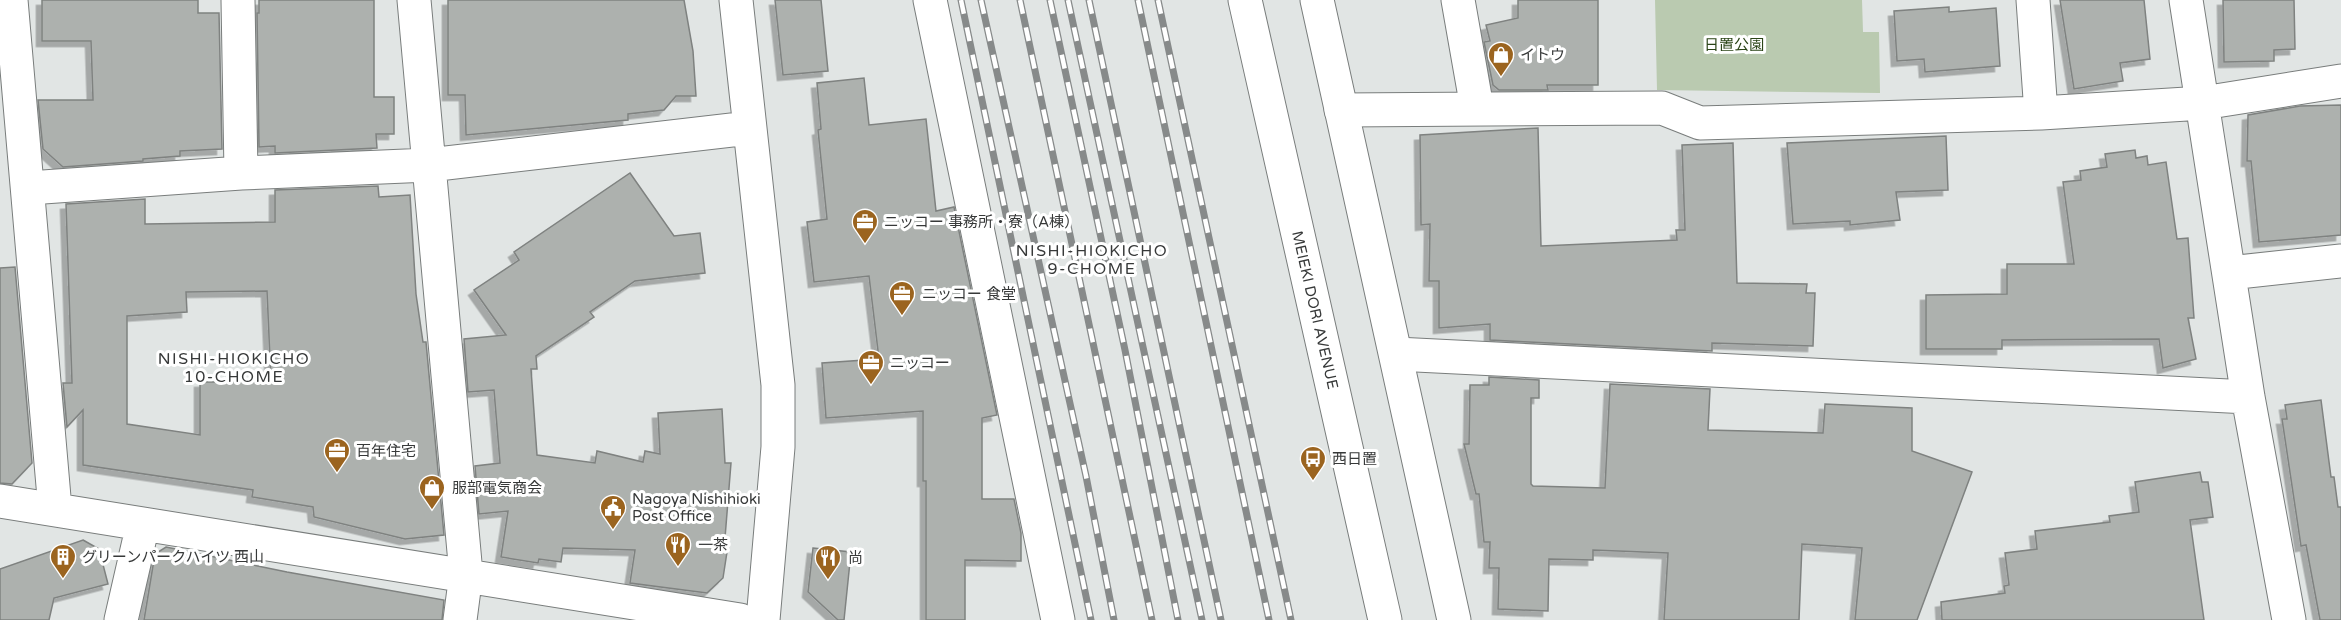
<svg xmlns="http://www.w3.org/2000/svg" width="2341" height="620" viewBox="0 0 2341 620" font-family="'Varela Round','Noto Sans JP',sans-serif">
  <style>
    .green { fill: #bacab0 }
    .building { fill: #adb1ae; stroke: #7f8280; stroke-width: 1.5; fill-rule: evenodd; filter: url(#shadow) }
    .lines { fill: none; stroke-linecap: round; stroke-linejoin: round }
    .minor-casing { stroke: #797d7c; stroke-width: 35 }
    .major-casing { stroke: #797d7c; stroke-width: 35 }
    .minor { stroke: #fff; stroke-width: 33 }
    .major { stroke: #fff; stroke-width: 33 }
    .rail-casing { stroke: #878a8a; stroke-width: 7 }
    .rail { stroke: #fff; stroke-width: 4.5; stroke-dasharray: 14; stroke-linecap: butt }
    .labels { text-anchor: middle; stroke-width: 6; stroke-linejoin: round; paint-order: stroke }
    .park-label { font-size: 15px; fill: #2a4416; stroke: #fff }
    .poi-label { font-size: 15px; fill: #373939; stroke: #fff; text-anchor: start }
    .street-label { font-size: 15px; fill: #373939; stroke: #fff }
    .neighbourhood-label { font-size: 16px; letter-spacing: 1.5px; fill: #373939; stroke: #fff }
  </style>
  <defs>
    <filter id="shadow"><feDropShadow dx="-5.5" dy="5.5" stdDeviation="0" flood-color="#0004"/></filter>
  </defs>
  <rect width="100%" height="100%" fill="#e1e5e4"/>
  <path class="green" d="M 1655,0 L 1862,0 L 1863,32 L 1879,32 L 1880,93 L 1657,90 Z"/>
  <path class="building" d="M 42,0 L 198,0 L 198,13 L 219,13 L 222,149 L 180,151 L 180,156 L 143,159 L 143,161 L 63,167 L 43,149 L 38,100 L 93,100 L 91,41 L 42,41 Z
    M 259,0 L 374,0 L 374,97 L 394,97 L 394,134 L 376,134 L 377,148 L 275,153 L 275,146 L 259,147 L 257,13 L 259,13 Z
    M 448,0 L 684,0 L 693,51 L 696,96 L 676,96 L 664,110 L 628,114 L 628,120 L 466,135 L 465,95 L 448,95 Z
    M 775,0 L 821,0 L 828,71 L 783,75 Z
    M 1518,0 L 1598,0 L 1598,85 L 1547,85 L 1548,90 L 1499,90 L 1493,85 L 1484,42 L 1490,41 L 1486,25 L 1518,18 Z
    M 2060,0 L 2144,0 L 2150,59 L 2120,63 L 2123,81 L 2074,89 Z
    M 2223,0 L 2294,0 L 2295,49 L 2274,50 L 2274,61 L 2224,62 Z
    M 1949,7 L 1949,12 L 1996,8 L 2000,66 L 1925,72 L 1924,59 L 1897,61 L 1894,11 Z
    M 864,78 L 869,125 L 926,119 L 936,211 L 954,207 L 997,415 L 982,418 L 982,499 L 1014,499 L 1021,533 L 1021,561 L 965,560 L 965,620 L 926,620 L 926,481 L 923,481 L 923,411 L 826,418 L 822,363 L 879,359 L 869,276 L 814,282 L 807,222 L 827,219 L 818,130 L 821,129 L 817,83 Z
    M 2341,105 L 2341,235 L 2259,242 L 2251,161 L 2247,161 L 2248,115 L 2300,106 Z
    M 1538,128 L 1541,246 L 1677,240 L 1676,230 L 1685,230 L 1682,145 L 1733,143 L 1737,283 L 1807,284 L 1806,293 L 1815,293 L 1813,346 L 1712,343 L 1712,351 L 1490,340 L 1490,324 L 1439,328 L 1439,281 L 1429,281 L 1430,224 L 1421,225 L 1420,135 Z
    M 1946,136 L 1948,190 L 1896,192 L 1900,220 L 1850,225 L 1850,221 L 1793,224 L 1787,143 Z
    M 2135,150 L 2136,158 L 2147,156 L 2148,165 L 2166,162 L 2177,239 L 2188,238 L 2194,318 L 2188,318 L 2196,359 L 2163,368 L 2159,339 L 2002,340 L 2002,349 L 1926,349 L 1926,295 L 2007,294 L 2007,264 L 2074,264 L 2063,182 L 2081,180 L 2080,171 L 2107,167 L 2105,154 Z
    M 630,173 L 674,236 L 700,233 L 705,273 L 635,281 L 590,312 L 594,317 L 536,356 L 537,369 L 531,369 L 537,455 L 595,463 L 597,451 L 643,462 L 645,451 L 660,454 L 658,413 L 722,409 L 725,463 L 731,463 L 725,538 L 729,539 L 723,578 L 707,593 L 630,583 L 635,550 L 563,548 L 561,562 L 539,559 L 538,563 L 501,557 L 508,511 L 479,514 L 475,466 L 500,463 L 494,390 L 468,392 L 464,339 L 506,335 L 474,290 L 519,260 L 514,252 Z
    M 378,186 L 379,197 L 410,195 L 416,294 L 423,342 L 426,342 L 444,535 L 405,539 L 314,517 L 313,507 L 252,497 L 253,490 L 83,465 L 83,410 L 67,427 L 63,383 L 72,383 L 66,204 L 145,199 L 145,224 L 275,222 L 275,190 ZM 267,291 L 271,382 L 200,382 L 200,435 L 127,424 L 127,316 L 187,312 L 186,292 Z
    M 15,267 L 32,463 L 12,484 L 0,483 L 0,268 Z
    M 1489,377 L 1539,380 L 1539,398 L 1531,398 L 1531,484 L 1533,486 L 1605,488 L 1610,384 L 1710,389 L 1708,430 L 1823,433 L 1825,404 L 1912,408 L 1912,451 L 1972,472 L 1917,620 L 1855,620 L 1862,548 L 1802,544 L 1799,620 L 1664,620 L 1668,553 L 1593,550 L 1593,560 L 1549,559 L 1548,611 L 1498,609 L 1499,568 L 1489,568 L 1490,542 L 1484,542 L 1479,494 L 1476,494 L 1464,444 L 1469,444 L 1470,385 L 1489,385 Z
    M 2321,400 L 2331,477 L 2334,477 L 2338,507 L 2341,507 L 2341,620 L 2320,620 L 2306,545 L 2301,546 L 2282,419 L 2287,419 L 2285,405 Z
    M 2200,472 L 2202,482 L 2208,482 L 2213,517 L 2190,520 L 2204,620 L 1942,620 L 1941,602 L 2005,593 L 2004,586 L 2009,585 L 2005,553 L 2037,549 L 2035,531 L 2110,522 L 2109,516 L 2139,512 L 2135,482 Z
    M 83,540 L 99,549 L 108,584 L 54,598 L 49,620 L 0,620 L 0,569 Z
    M 166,547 L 287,572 L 444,600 L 442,620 L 144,620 L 155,554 Z
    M 813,548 L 851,552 L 844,620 L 838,620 L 808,592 Z"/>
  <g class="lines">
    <defs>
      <path id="minor" d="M 11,0 L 55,509
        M 238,0 L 241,173
        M 414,0 L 466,574 L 460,620
        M 736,0 L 778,385 L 778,447 L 763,620
        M 930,0 L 1058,620
        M 1458,0 L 1477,108
        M 2033,0 L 2041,113
        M 2186,0 L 2248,397 L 2289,620
        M 1341,110 L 1662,108 L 1700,123 L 2041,113 L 2203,103 L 2341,81
        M 29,188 L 241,173 L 429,165 L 749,128
        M 2229,273 L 2341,261
        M 1396,354 L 2248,397
        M 0,501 L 740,620
        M 121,620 L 143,524"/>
      <path id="major" d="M 1245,0 L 1385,620
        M 1317,0 L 1454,620"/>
    </defs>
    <use href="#minor" class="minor-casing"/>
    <use href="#major" class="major-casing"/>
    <use href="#minor" class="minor"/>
    <use href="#major" class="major"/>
    <defs>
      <path id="rail" d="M 961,0 L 1091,620
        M 981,0 L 1086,476 L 1114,620
        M 1020,0 L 1152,620
        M 1050,0 L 1125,350 L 1178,620
        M 1068,0 L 1202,620
        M 1089,0 L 1221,620
        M 1138,0 L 1269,620
        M 1158,0 L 1291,620"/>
    </defs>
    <use href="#rail" class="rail-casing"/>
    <use href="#rail" class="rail"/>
  </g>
  <defs>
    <symbol id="shop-pin" viewBox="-11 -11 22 30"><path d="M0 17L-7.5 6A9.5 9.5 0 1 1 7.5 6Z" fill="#9b641f" stroke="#fff"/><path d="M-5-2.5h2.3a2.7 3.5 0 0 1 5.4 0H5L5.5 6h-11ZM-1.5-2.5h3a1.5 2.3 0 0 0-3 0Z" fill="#fff"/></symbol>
    <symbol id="office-pin" viewBox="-11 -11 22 30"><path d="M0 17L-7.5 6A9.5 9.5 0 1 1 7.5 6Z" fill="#9b641f" stroke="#fff"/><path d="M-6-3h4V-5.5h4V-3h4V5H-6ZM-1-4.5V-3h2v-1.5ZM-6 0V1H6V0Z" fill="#fff"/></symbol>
    <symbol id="bus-pin" viewBox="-11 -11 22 30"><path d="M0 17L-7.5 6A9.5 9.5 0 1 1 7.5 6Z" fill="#9b641f" stroke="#fff"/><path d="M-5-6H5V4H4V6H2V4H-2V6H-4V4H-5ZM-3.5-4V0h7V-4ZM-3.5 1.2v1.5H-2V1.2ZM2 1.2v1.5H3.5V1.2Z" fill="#fff"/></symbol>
    <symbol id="civic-pin" viewBox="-11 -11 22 30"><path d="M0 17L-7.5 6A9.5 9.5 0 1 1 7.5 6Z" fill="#9b641f" stroke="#fff"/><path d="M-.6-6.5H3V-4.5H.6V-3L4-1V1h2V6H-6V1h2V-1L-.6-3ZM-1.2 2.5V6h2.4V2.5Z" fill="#fff"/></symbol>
    <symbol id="restaurant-pin" viewBox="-11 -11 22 30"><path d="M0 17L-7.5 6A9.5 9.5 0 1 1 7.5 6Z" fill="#9b641f" stroke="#fff"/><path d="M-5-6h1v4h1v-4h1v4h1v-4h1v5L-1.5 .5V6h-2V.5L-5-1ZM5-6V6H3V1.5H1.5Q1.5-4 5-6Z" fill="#fff"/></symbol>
    <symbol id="building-pin" viewBox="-11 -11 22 30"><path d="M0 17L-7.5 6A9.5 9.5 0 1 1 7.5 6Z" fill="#9b641f" stroke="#fff"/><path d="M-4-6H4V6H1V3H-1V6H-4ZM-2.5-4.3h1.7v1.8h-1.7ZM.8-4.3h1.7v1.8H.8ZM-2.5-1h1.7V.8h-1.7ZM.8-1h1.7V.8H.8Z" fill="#fff"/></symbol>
  </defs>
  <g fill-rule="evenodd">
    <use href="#shop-pin" x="1486" y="40" width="30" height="40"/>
    <use href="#office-pin" x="850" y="207" width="30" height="40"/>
    <use href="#office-pin" x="887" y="279" width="30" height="40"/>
    <use href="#office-pin" x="856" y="348" width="30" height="40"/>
    <use href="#office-pin" x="322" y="436" width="30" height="40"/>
    <use href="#bus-pin" x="1298" y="444" width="30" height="40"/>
    <use href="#shop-pin" x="417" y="473" width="30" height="40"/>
    <use href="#civic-pin" x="598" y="493" width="30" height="40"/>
    <use href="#restaurant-pin" x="663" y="530" width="30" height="40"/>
    <use href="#building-pin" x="48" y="542" width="30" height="40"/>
    <use href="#restaurant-pin" x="813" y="543" width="30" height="40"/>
  </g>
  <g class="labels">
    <g class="park-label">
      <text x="1734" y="50">日置公園</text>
    </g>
    <g class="poi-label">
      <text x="1520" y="60">イトウ</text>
      <text x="884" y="227">ニッコー 事務所・寮（A棟）</text>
      <text x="922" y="299">ニッコー 食堂</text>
      <text x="890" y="368">ニッコー</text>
      <text x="356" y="456">百年住宅</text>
      <text x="1332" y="464">西日置</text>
      <text x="452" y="493">服部電気商会</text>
      <text x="632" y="504">Nagoya Nishihioki<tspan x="632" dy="17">Post Office</tspan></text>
      <text x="698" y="550">一茶</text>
      <text x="82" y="562">グリーンパークハイツ 西山</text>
      <text x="848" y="563">尚</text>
    </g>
    <g class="street-label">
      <text transform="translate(1315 310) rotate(77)" y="5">MEIEKI DORI AVENUE</text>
    </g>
    <g class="neighbourhood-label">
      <text x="1092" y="256">NISHI-HIOKICHO<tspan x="1092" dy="18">9-CHOME</tspan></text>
      <text x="234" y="364">NISHI-HIOKICHO<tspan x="234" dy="18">10-CHOME</tspan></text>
    </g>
  </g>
</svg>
